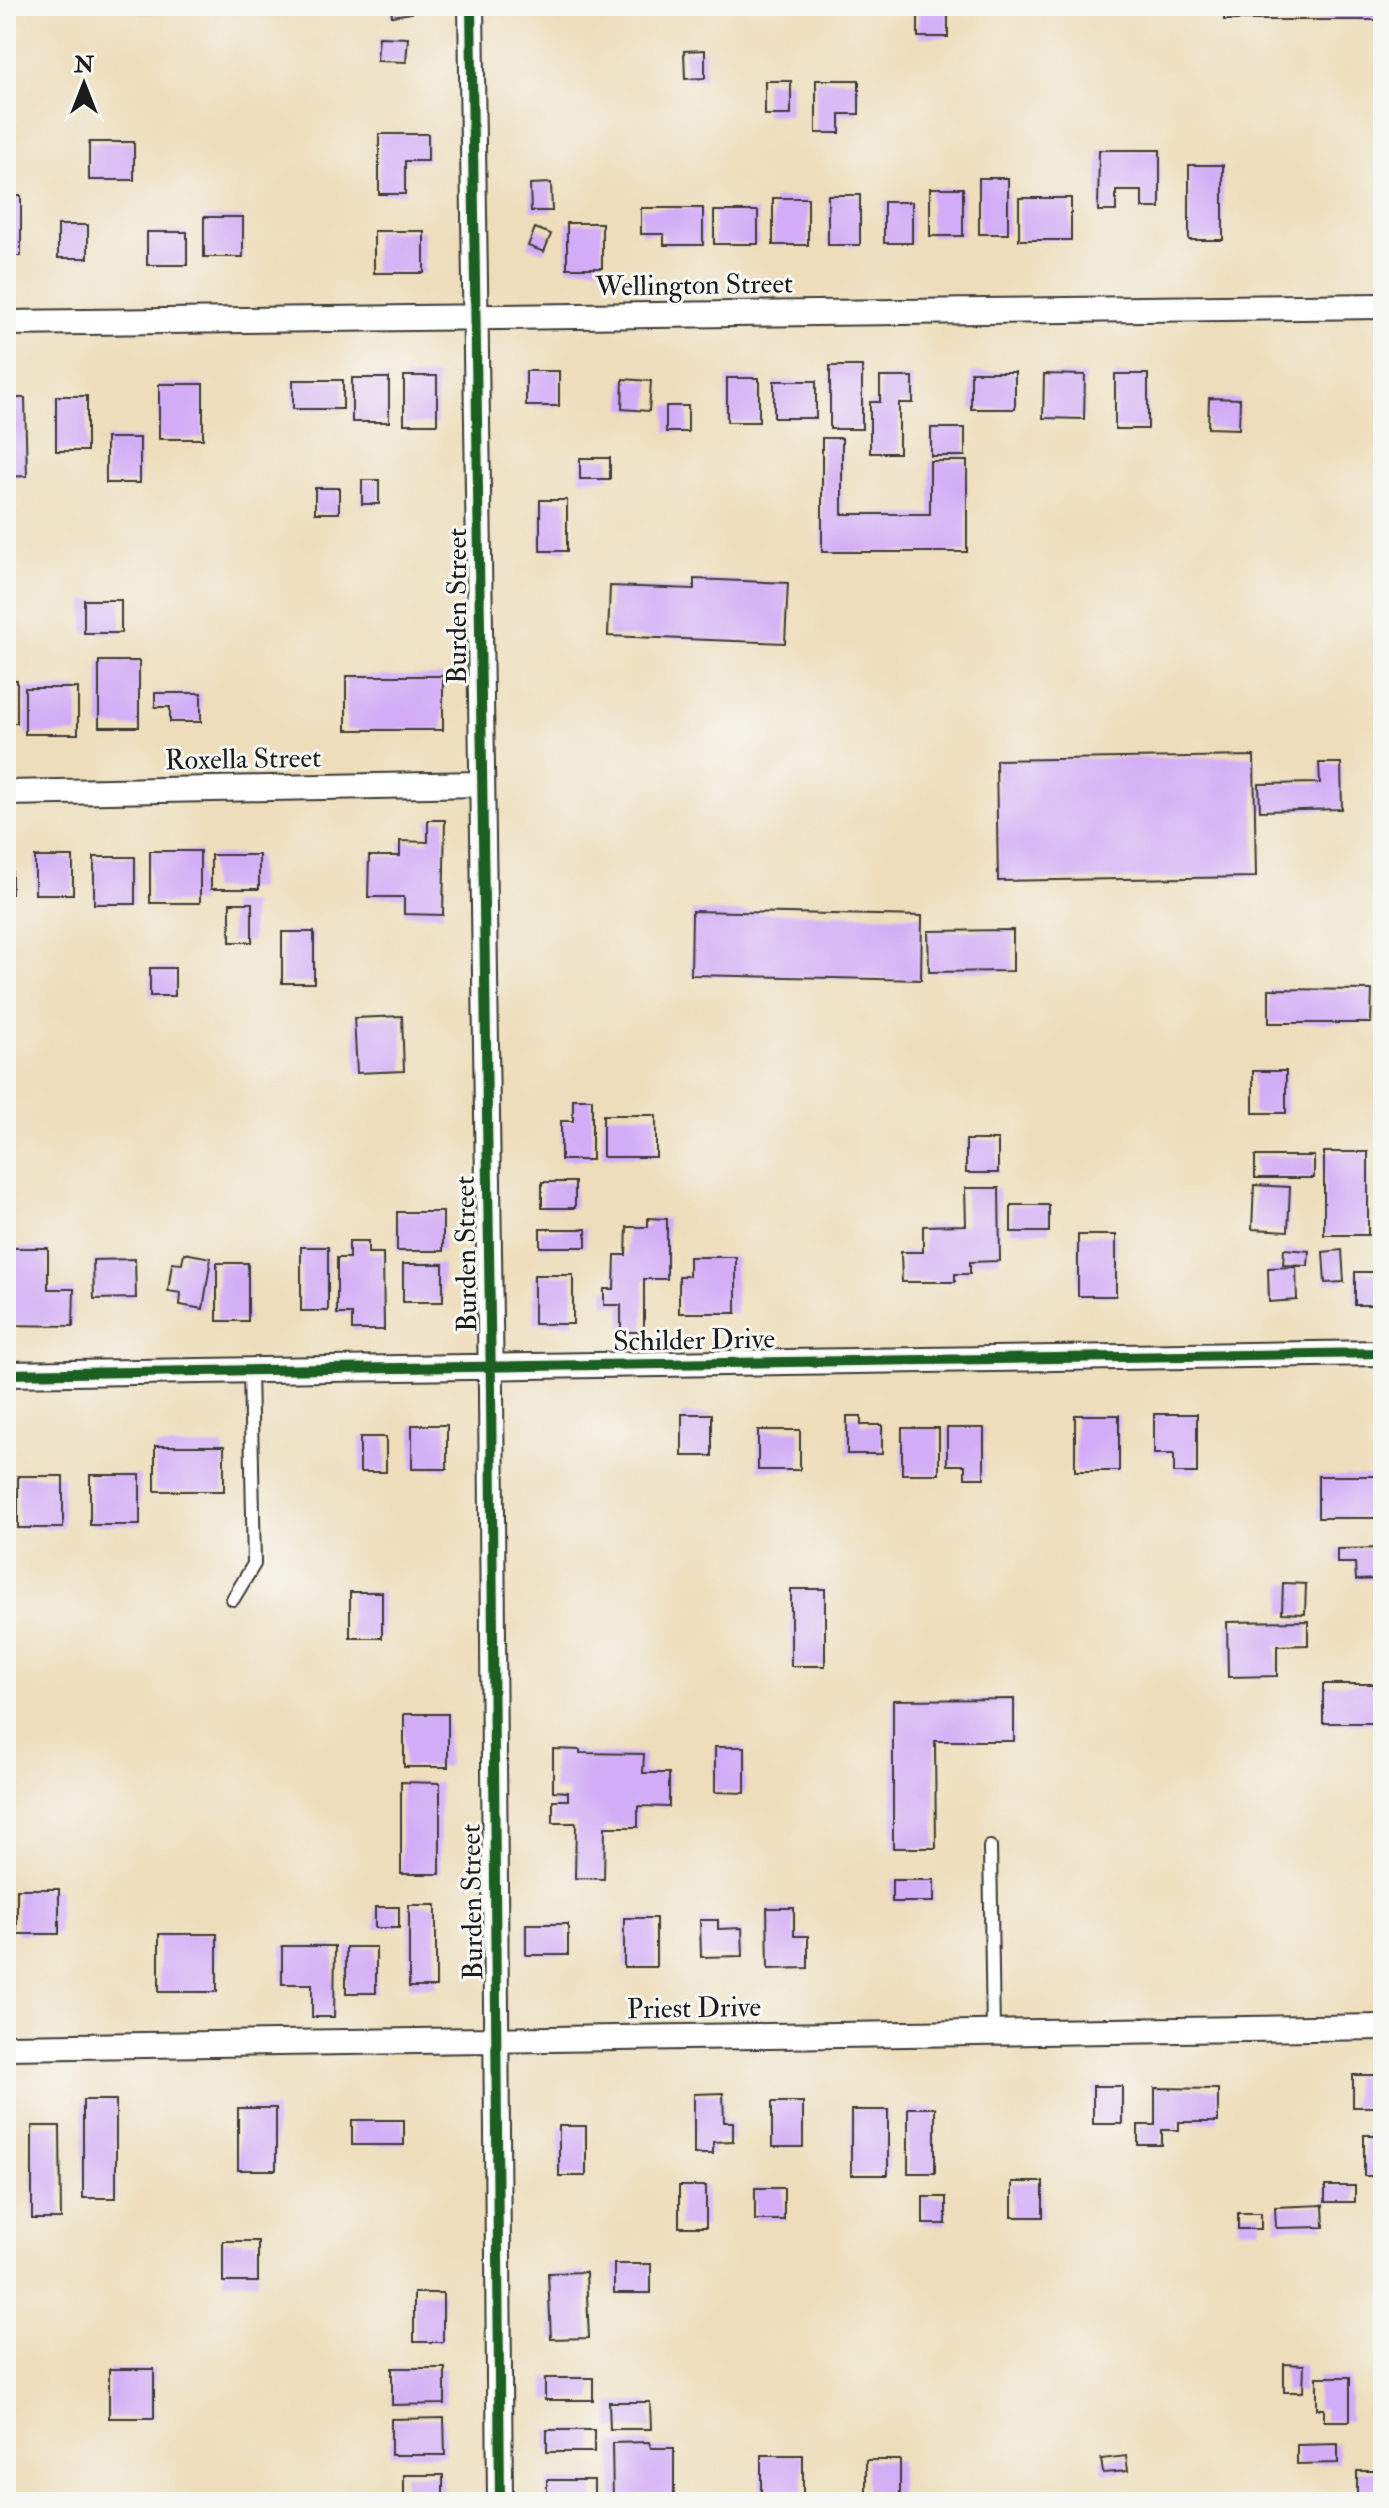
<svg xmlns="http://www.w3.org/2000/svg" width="1389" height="2508" viewBox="0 0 1389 2508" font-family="'IM FELL Double Pica',serif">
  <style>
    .building { fill: #d2acf6 }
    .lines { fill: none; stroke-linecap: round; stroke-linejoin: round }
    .service-casing { stroke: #3b3934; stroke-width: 16 }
    .minor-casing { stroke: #3b3934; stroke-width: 28 }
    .service { stroke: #fff; stroke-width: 12 }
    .minor { stroke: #fff; stroke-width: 24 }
    .cycleway-casing { stroke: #f6f6f2; stroke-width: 15 }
    .cycleway { stroke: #1b5e20; stroke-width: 10 }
    .labels { text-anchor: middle; stroke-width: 6; stroke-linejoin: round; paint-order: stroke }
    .street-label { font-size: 28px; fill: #1c1c1c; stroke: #f6f6f2 }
  </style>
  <rect width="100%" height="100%" fill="#f6f6f2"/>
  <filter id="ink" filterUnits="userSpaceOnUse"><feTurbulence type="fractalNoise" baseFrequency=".0125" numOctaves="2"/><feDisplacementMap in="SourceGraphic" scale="16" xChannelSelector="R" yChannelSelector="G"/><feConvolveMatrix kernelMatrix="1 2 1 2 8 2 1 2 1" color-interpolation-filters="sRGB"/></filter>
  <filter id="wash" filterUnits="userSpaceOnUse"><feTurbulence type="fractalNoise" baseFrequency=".006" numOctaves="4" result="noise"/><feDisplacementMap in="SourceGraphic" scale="32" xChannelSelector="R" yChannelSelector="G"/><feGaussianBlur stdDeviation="1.8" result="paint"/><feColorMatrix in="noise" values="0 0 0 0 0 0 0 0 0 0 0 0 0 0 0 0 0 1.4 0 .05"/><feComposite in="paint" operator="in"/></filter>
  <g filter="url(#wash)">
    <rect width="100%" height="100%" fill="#edddba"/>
    <g id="blocks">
      <path class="building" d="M 139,6 L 170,6 L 170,13 L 139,13 Z
        M 391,6 L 411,6 L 412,13 L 392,16 Z
        M 607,6 L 639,6 L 639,12 L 607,12 Z
        M 918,6 L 948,6 L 948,37 L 918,37 Z
        M 1224,6 L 1383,6 L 1383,20 L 1224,20 Z
        M 379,37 L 408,38 L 406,62 L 377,61 Z
        M 705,50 L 705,78 L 685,79 L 684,51 Z
        M 816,80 L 859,80 L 859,114 L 840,114 L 840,133 L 816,133 Z
        M 765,81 L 791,81 L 791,115 L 765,115 Z
        M 379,134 L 428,134 L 428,161 L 405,161 L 405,194 L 379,194 Z
        M 89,142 L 134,142 L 134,180 L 89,180 Z
        M 1099,150 L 1160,150 L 1160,208 L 1142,208 L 1142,191 L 1116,191 L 1116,211 L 1098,211 Z
        M 1189,165 L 1223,165 L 1223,240 L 1189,240 Z
        M 979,178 L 1008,178 L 1008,234 L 979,234 Z
        M 551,183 L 552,211 L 531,211 L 530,184 Z
        M 930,188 L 963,188 L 963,236 L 930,236 Z
        M 828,195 L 860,195 L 860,245 L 828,245 Z
        M 6,196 L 21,196 L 21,256 L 6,256 Z
        M 773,198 L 808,198 L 808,245 L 773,245 Z
        M 1019,198 L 1071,198 L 1071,240 L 1019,240 Z
        M 884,202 L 912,202 L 912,243 L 884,243 Z
        M 641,208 L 703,208 L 703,245 L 664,245 L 664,234 L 641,234 Z
        M 714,211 L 758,211 L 758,244 L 714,244 Z
        M 204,217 L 243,217 L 243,257 L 204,257 Z
        M 567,223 L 602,223 L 602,268 L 567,268 Z
        M 58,225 L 88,225 L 88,258 L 58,258 Z
        M 535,228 L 551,234 L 544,252 L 528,246 Z
        M 374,231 L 424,231 L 424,273 L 374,273 Z
        M 147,232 L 187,232 L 187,265 L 147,265 Z
        M 830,366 L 862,366 L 862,429 L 830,429 Z
        M 526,371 L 559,371 L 559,406 L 526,406 Z
        M 971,372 L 1015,372 L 1015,409 L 971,409 Z
        M 1044,374 L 1085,375 L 1084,419 L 1043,418 Z
        M 1115,374 L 1148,374 L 1148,429 L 1115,429 Z
        M 404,376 L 437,376 L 437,424 L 404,424 Z
        M 880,377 L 913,377 L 913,403 L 899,403 L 899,453 L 870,453 L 870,402 L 880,402 Z
        M 352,378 L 389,378 L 389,422 L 352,422 Z
        M 727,378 L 759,378 L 759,422 L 727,422 Z
        M 623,379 L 651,381 L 649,411 L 622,409 Z
        M 293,380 L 343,380 L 343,409 L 293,409 Z
        M 774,381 L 816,381 L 816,418 L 774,418 Z
        M 159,384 L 203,384 L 203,439 L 159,439 Z
        M 56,396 L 87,396 L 87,451 L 56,451 Z
        M 6,398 L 25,398 L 27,476 L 6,477 Z
        M 1209,398 L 1240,399 L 1239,429 L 1208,428 Z
        M 666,406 L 688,406 L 688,432 L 666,432 Z
        M 931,428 L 965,428 L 965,456 L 931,456 Z
        M 106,438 L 140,438 L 140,483 L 106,483 Z
        M 822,438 L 842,438 L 842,514 L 930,514 L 930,461 L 967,461 L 967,552 L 822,552 Z
        M 580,458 L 610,458 L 610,479 L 580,479 Z
        M 362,480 L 379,480 L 379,504 L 362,504 Z
        M 315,488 L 339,488 L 339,513 L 315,513 Z
        M 540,500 L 567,500 L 567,551 L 540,551 Z
        M 694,579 L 788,583 L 785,643 L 608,636 L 610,586 L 694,589 Z
        M 84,600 L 121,600 L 121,633 L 84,633 Z
        M 99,661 L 139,661 L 139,727 L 99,727 Z
        M 346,676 L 443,676 L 443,730 L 346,730 Z
        M 6,680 L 17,680 L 17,723 L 6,723 Z
        M 25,688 L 78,688 L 78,734 L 25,734 Z
        M 155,693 L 201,693 L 201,722 L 170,722 L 170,707 L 155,707 Z
        M 1254,756 L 1256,877 L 998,881 L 996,760 Z
        M 1319,763 L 1341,763 L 1342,809 L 1260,811 L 1259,784 L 1320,783 Z
        M 428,820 L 445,820 L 443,915 L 404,914 L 404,897 L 368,897 L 369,856 L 400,856 L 400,841 L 428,842 Z
        M 150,851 L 200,851 L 200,903 L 150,903 Z
        M 6,854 L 12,854 L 12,894 L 6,894 Z
        M 211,855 L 259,855 L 259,889 L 211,889 Z
        M 35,857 L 73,857 L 73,894 L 35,894 Z
        M 94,857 L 135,857 L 135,904 L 94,904 Z
        M 230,903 L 252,903 L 252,942 L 230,942 Z
        M 692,911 L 922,916 L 921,980 L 691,975 Z
        M 1013,930 L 1013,971 L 929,972 L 928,931 Z
        M 282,932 L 314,932 L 314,983 L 282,983 Z
        M 150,968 L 175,968 L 175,996 L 150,996 Z
        M 1269,989 L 1372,990 L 1371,1023 L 1269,1023 Z
        M 402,1016 L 404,1071 L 357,1073 L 354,1018 Z
        M 1253,1071 L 1286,1071 L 1286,1113 L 1253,1113 Z
        M 573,1099 L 592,1099 L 592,1160 L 561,1160 L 561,1121 L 573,1121 Z
        M 603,1115 L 656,1115 L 656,1157 L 603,1157 Z
        M 966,1140 L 998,1140 L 998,1173 L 966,1173 Z
        M 1324,1152 L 1368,1152 L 1368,1235 L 1324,1235 Z
        M 1255,1156 L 1314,1156 L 1314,1178 L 1255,1178 Z
        M 542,1182 L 575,1182 L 575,1208 L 542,1208 Z
        M 1254,1185 L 1290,1187 L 1288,1231 L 1252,1229 Z
        M 965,1188 L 999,1188 L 1000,1261 L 970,1262 L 970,1274 L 955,1274 L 955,1282 L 902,1282 L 901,1252 L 923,1252 L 923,1226 L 966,1225 Z
        M 1011,1205 L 1049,1205 L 1049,1232 L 1011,1232 Z
        M 397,1212 L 443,1212 L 443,1251 L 397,1251 Z
        M 648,1218 L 667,1219 L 667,1279 L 644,1279 L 644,1332 L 621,1332 L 621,1305 L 604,1305 L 604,1289 L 614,1289 L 615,1255 L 626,1255 L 627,1227 L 648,1227 Z
        M 540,1229 L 586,1229 L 586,1247 L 540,1247 Z
        M 1078,1235 L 1116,1235 L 1116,1296 L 1078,1296 Z
        M 349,1241 L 368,1241 L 368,1253 L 383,1253 L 384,1330 L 352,1330 L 352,1314 L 337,1314 L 337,1258 L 349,1258 Z
        M 301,1247 L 328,1247 L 328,1311 L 301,1311 Z
        M 6,1248 L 48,1248 L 48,1289 L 74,1289 L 73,1326 L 6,1325 Z
        M 1284,1249 L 1309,1251 L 1308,1266 L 1283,1265 Z
        M 1342,1250 L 1344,1282 L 1325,1283 L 1323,1252 Z
        M 184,1253 L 211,1258 L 203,1309 L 180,1305 L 181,1293 L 168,1291 L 172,1263 L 182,1264 Z
        M 689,1257 L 736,1257 L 736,1313 L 679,1313 L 679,1276 L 689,1276 Z
        M 135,1259 L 136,1298 L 94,1299 L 93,1260 Z
        M 217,1263 L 248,1263 L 248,1321 L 217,1321 Z
        M 403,1264 L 443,1264 L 443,1302 L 403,1302 Z
        M 1296,1267 L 1297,1300 L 1269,1302 L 1268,1268 Z
        M 1355,1272 L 1383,1272 L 1383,1305 L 1355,1305 Z
        M 534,1275 L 573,1275 L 573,1324 L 534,1324 Z
        M 682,1414 L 712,1414 L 712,1456 L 682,1456 Z
        M 1154,1414 L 1197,1414 L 1197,1473 L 1174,1473 L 1174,1454 L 1154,1454 Z
        M 1075,1415 L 1119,1415 L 1119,1471 L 1075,1471 Z
        M 847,1416 L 861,1416 L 861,1425 L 882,1425 L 882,1454 L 847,1454 Z
        M 412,1425 L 447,1425 L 447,1469 L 412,1469 Z
        M 902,1428 L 939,1428 L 939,1474 L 902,1474 Z
        M 947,1428 L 984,1428 L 984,1478 L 965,1478 L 965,1465 L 947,1465 Z
        M 758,1430 L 800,1430 L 800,1470 L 758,1470 Z
        M 360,1437 L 386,1437 L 386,1472 L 360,1472 Z
        M 155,1446 L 224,1446 L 224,1491 L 155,1491 Z
        M 90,1475 L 140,1475 L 140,1525 L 90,1525 Z
        M 18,1476 L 63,1476 L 63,1528 L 18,1528 Z
        M 1318,1476 L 1383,1476 L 1383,1518 L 1318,1518 Z
        M 1383,1548 L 1383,1579 L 1356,1580 L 1355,1563 L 1337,1563 L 1337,1549 Z
        M 1283,1583 L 1306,1584 L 1305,1614 L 1282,1613 Z
        M 791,1589 L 825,1589 L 825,1666 L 791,1666 Z
        M 350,1592 L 382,1592 L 382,1638 L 350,1638 Z
        M 1308,1621 L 1308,1645 L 1277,1646 L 1277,1676 L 1228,1677 L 1227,1622 Z
        M 1323,1684 L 1374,1684 L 1374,1723 L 1323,1723 Z
        M 1014,1699 L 1014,1741 L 935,1741 L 936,1848 L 893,1848 L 893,1700 Z
        M 404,1714 L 448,1714 L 448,1767 L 404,1767 Z
        M 715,1747 L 745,1747 L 745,1793 L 715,1792 Z
        M 553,1749 L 580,1750 L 580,1753 L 644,1754 L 643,1773 L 669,1773 L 669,1807 L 638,1806 L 638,1827 L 605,1827 L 604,1879 L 575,1878 L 576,1823 L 553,1823 L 553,1800 L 568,1800 L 568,1792 L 553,1791 Z
        M 401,1782 L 440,1783 L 440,1874 L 401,1874 Z
        M 892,1880 L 934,1880 L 934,1902 L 892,1902 Z
        M 17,1889 L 59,1889 L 59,1934 L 17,1934 Z
        M 409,1905 L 436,1905 L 436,1987 L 409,1987 Z
        M 375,1907 L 399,1907 L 399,1928 L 375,1928 Z
        M 767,1908 L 794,1908 L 794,1936 L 808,1936 L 808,1968 L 768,1969 Z
        M 624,1918 L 656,1918 L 656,1967 L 624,1967 Z
        M 700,1920 L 718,1920 L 718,1929 L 742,1928 L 743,1956 L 701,1957 Z
        M 526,1924 L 568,1924 L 568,1955 L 526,1955 Z
        M 159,1934 L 217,1934 L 217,1992 L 159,1992 Z
        M 282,1946 L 335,1946 L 334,2017 L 312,2017 L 312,1984 L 282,1984 Z
        M 346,1947 L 376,1947 L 376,1993 L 346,1993 Z
        M 1353,2075 L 1383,2075 L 1383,2107 L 1353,2107 Z
        M 1093,2086 L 1122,2086 L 1122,2124 L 1093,2124 Z
        M 1155,2088 L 1218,2089 L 1218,2122 L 1179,2122 L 1179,2130 L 1162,2130 L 1162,2145 L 1138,2145 L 1138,2125 L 1155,2125 Z
        M 723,2093 L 724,2122 L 733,2122 L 733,2141 L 713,2142 L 713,2154 L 694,2154 L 694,2094 Z
        M 83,2100 L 116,2100 L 116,2198 L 83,2198 Z
        M 772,2102 L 803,2102 L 803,2147 L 772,2147 Z
        M 238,2108 L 276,2108 L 276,2170 L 238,2170 Z
        M 908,2108 L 935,2108 L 935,2173 L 908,2173 Z
        M 851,2110 L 888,2110 L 888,2175 L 851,2175 Z
        M 352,2120 L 404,2120 L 404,2145 L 352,2145 Z
        M 32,2126 L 60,2126 L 61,2219 L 32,2219 Z
        M 559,2126 L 586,2126 L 586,2176 L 559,2176 Z
        M 1364,2135 L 1383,2135 L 1383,2176 L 1364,2176 Z
        M 1012,2182 L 1043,2182 L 1043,2217 L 1012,2217 Z
        M 679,2186 L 706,2186 L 706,2227 L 679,2227 Z
        M 1325,2186 L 1355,2186 L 1355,2202 L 1325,2202 Z
        M 755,2188 L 784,2188 L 784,2220 L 755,2220 Z
        M 923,2197 L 946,2197 L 946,2224 L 923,2224 Z
        M 1323,2205 L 1324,2227 L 1276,2228 L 1275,2207 Z
        M 1238,2213 L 1261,2213 L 1261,2229 L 1238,2229 Z
        M 223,2241 L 258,2241 L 258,2282 L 223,2282 Z
        M 614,2264 L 651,2264 L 651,2293 L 614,2293 Z
        M 586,2272 L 589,2338 L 551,2339 L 548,2273 Z
        M 414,2293 L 443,2293 L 443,2342 L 414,2342 Z
        M 1284,2364 L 1304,2365 L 1303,2392 L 1284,2392 Z
        M 392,2368 L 445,2368 L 445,2404 L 392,2405 Z
        M 109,2369 L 154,2369 L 154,2418 L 109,2418 Z
        M 1317,2377 L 1350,2377 L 1350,2421 L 1324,2421 L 1324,2409 L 1317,2409 Z
        M 545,2378 L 593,2378 L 593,2400 L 545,2400 Z
        M 609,2402 L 650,2402 L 651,2429 L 610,2429 Z
        M 444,2418 L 445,2455 L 391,2455 L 391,2419 Z
        M 547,2430 L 594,2430 L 594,2452 L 547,2452 Z
        M 649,2442 L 651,2448 L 674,2448 L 674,2498 L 664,2498 L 664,2502 L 613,2502 L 612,2443 Z
        M 1338,2444 L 1338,2463 L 1297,2464 L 1297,2445 Z
        M 761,2455 L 803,2455 L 803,2502 L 761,2502 Z
        M 1126,2456 L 1128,2471 L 1103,2473 L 1101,2459 Z
        M 866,2460 L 900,2460 L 900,2502 L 866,2502 Z
        M 1357,2471 L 1383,2471 L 1383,2502 L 1357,2502 Z
        M 404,2475 L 443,2475 L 443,2502 L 404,2502 Z
        M 547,2480 L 594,2480 L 594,2502 L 547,2502 Z"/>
    </g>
  </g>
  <g filter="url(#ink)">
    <use href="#blocks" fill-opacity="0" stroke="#3b3934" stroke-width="2"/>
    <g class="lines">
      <defs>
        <path id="service" d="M 233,1599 L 254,1564 L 250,1370
          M 990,1847 L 993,2033"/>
        <path id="minor" d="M 471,6 L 491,1391 L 500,2502
          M 6,323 L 1383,306
          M 6,793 L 481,784
          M 6,1374 L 1383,1353
          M 6,2047 L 1383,2027"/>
      </defs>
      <use href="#service" class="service-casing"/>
      <use href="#minor" class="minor-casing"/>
      <use href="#service" class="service"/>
      <use href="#minor" class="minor"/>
      <defs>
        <path id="cycleway" d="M 471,6 L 491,1391 L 500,2502
          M 6,1374 L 1383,1353"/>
      </defs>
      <use href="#cycleway" class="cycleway-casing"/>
      <use href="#cycleway" class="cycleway"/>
    </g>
  </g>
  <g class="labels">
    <g class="street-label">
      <text transform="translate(694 284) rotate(-1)" y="10">Wellington Street</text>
      <text transform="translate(456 606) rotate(-90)" y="10">Burden Street</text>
      <text transform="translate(243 758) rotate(-1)" y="10">Roxella Street</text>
      <text transform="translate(465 1254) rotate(-91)" y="10">Burden Street</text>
      <text transform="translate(694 1339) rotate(-1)" y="10">Schilder Drive</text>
      <text transform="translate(471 1902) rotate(-91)" y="10">Burden Street</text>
      <text transform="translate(694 2007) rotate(-1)" y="10">Priest Drive</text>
    </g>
  </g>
  <rect width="1389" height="2508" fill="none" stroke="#f6f6f2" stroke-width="32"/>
  <g transform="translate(84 84)" stroke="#f6f6f2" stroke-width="6" paint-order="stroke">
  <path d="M0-6L14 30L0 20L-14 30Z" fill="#1c1c1c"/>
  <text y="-12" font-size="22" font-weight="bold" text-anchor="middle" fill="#1c1c1c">N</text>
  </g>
</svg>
